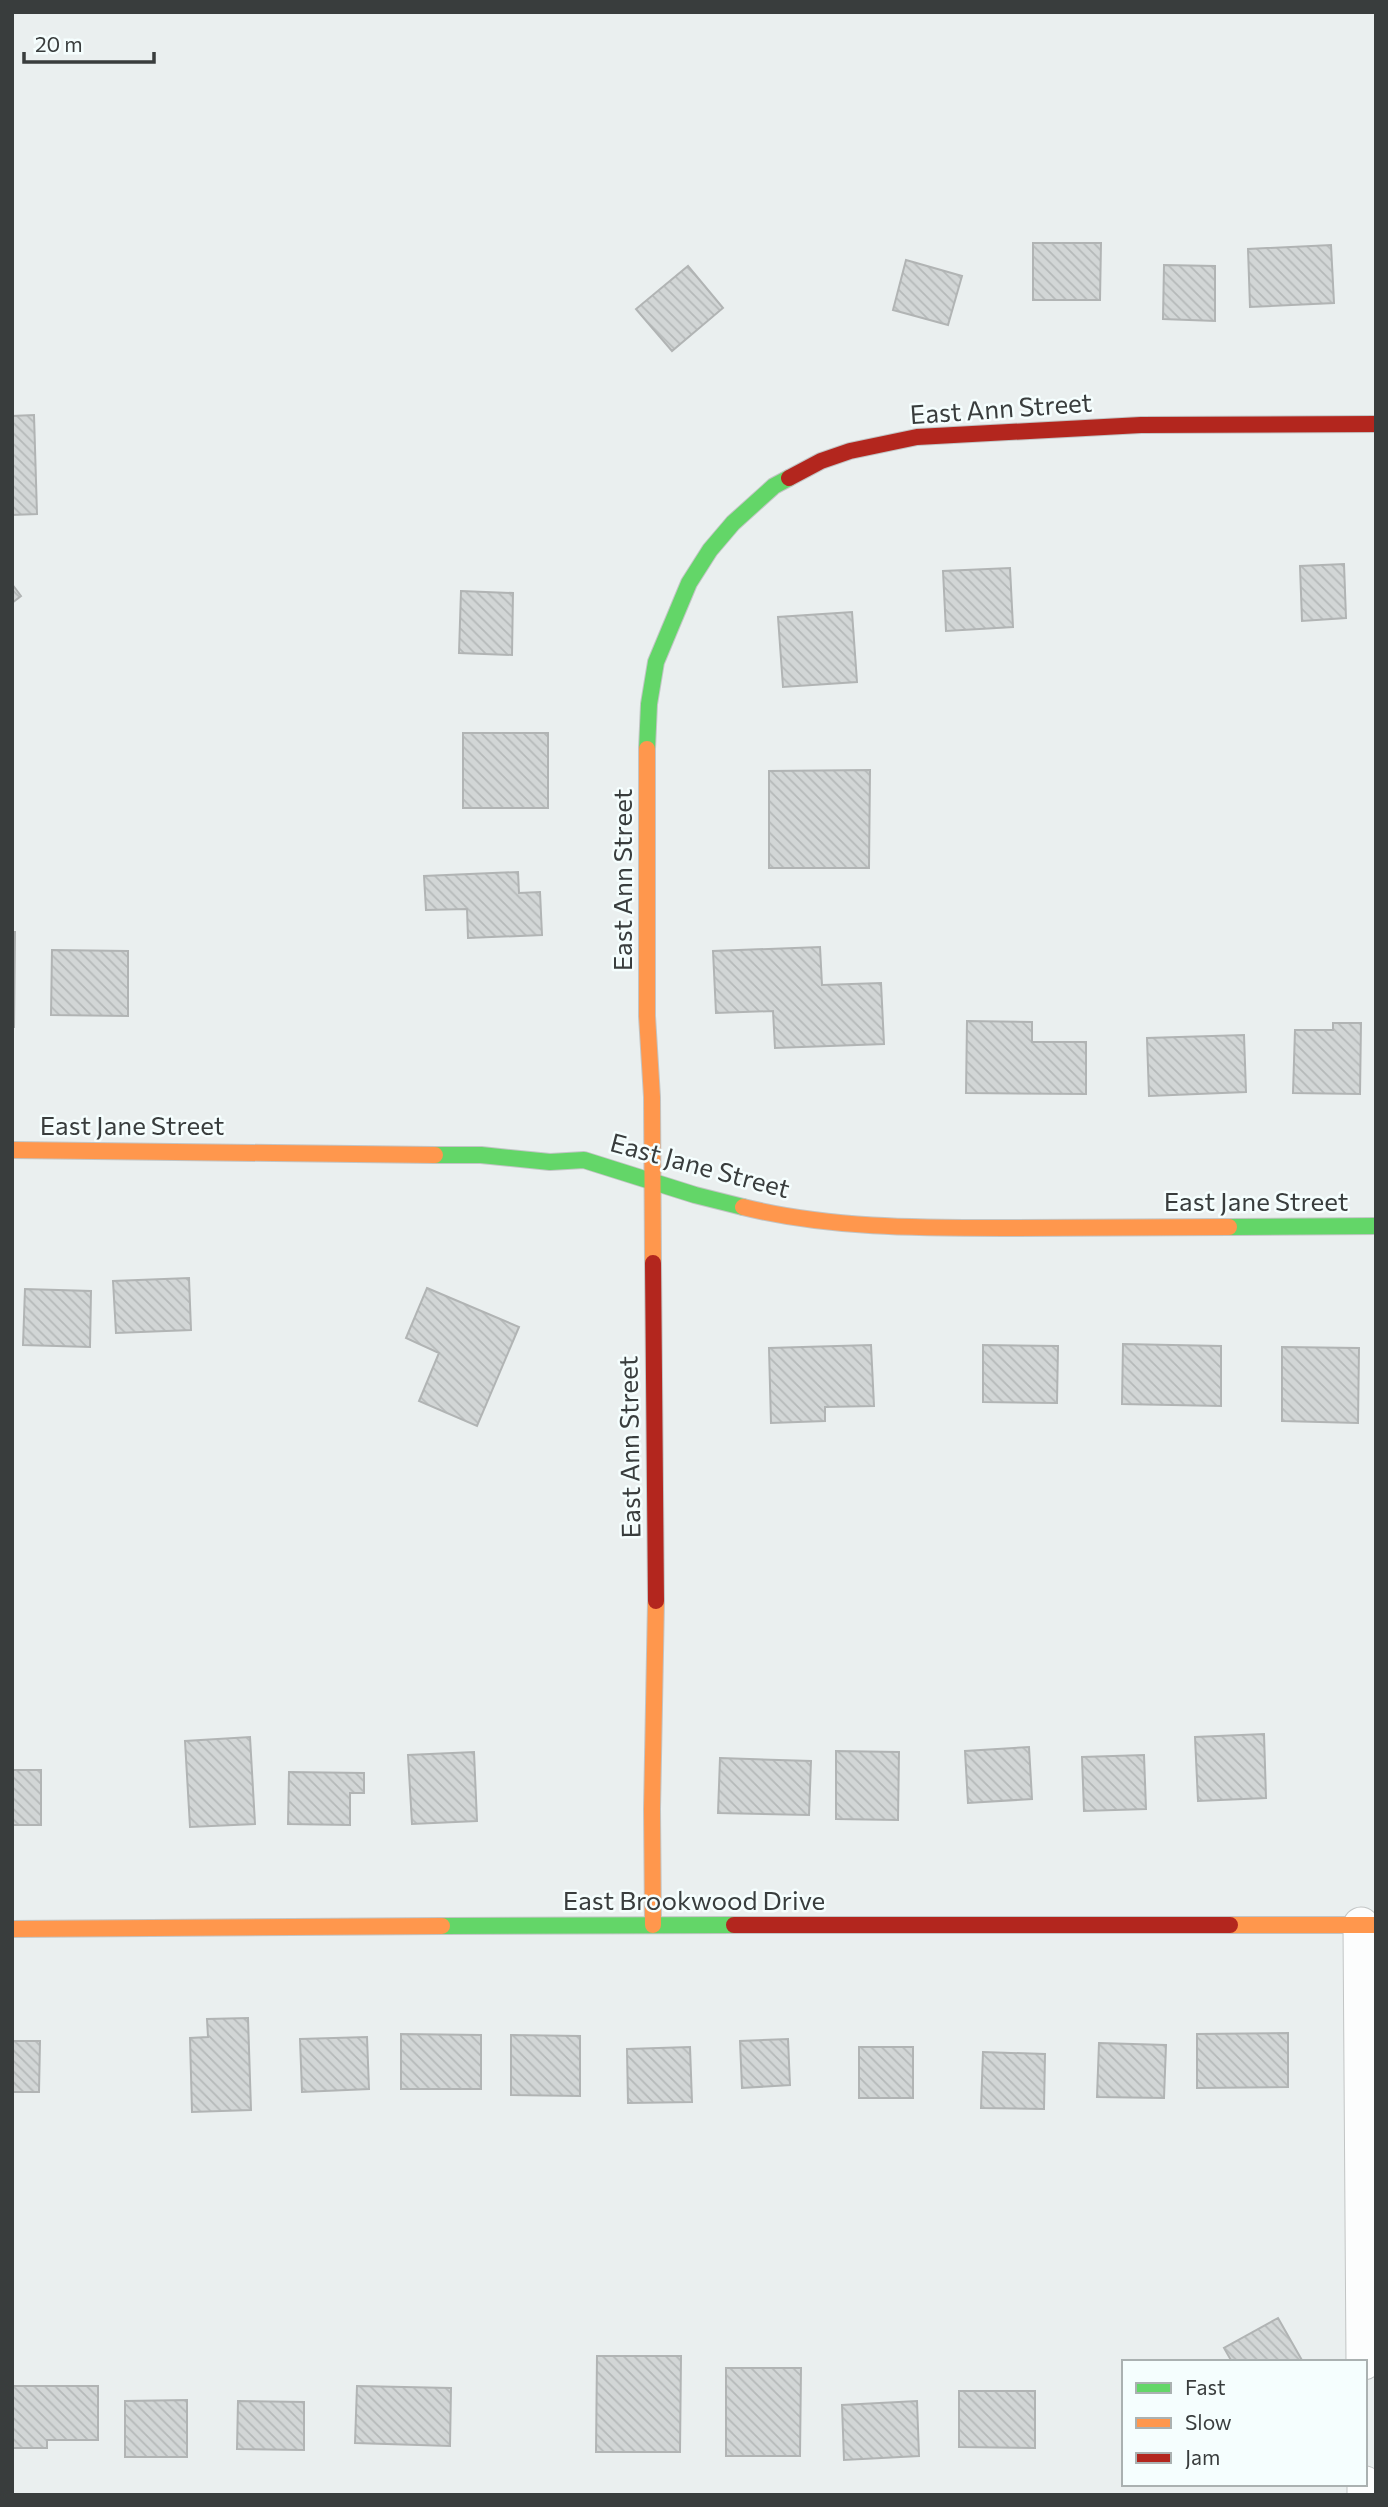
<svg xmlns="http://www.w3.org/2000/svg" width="1388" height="2507" viewBox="0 0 1388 2507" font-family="Commissioner,sans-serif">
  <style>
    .building { fill: url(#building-back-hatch); stroke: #b1b4b4; stroke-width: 2 }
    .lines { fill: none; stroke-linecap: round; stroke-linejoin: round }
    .street-casing { stroke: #c2c5c5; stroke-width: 37 }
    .fast-casing { stroke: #c2c5c5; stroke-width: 18 }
    .slow-casing { stroke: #c2c5c5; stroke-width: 18 }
    .jam-casing { stroke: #c2c5c5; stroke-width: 18 }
    .street { stroke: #fcfdfd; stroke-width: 35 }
    .fast { stroke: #63d668; stroke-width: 16 }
    .slow { stroke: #ff974d; stroke-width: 16 }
    .jam { stroke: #b3261e; stroke-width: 16 }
    .labels { text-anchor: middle; stroke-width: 5; stroke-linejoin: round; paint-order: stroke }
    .street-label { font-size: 26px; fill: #393d3d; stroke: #f5fefe }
  </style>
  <defs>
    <pattern id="building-back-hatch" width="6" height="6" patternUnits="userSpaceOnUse" patternTransform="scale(1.75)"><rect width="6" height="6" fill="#d2d6d6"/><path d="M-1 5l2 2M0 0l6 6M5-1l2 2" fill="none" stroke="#b5b9b9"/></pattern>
  </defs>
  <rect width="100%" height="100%" fill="#eaefef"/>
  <path class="building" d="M 1033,243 L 1101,243 L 1100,300 L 1033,300 Z
    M 1331,245 L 1334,303 L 1250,307 L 1248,249 Z
    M 906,260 L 962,276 L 948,325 L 893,310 Z
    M 1164,265 L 1215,266 L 1215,321 L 1163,319 Z
    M 688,266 L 723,308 L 672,351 L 636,309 Z
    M 34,415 L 37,514 L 12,515 L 12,416 Z
    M 1344,564 L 1346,618 L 1302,621 L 1300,566 Z
    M 1010,568 L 1013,627 L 946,631 L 943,571 Z
    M 12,584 L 21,596 L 12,603 Z
    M 461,591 L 513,593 L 512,655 L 459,653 Z
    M 852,612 L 857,682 L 783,687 L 778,617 Z
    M 463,733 L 548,733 L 548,808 L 463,808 Z
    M 870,770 L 869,868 L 769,868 L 769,771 Z
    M 518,872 L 519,893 L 540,892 L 542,935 L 468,938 L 467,909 L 426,910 L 424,876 Z
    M 12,932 L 15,932 L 14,1027 L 12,1027 Z
    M 820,947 L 822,985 L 881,983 L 884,1044 L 775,1048 L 773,1011 L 716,1013 L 713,951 Z
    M 52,950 L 128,951 L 128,1016 L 51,1015 Z
    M 967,1021 L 1032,1022 L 1032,1042 L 1086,1042 L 1086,1094 L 966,1093 Z
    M 1333,1023 L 1361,1023 L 1360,1094 L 1293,1093 L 1295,1030 L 1333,1030 Z
    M 1244,1035 L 1246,1092 L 1149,1096 L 1147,1038 Z
    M 189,1278 L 191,1330 L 116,1333 L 113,1281 Z
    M 427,1288 L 519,1327 L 477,1426 L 419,1401 L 439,1353 L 406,1338 Z
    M 25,1289 L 91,1291 L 90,1347 L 23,1345 Z
    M 1123,1344 L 1221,1346 L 1221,1406 L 1122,1404 Z
    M 871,1345 L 874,1406 L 825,1407 L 825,1421 L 771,1423 L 769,1348 Z
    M 983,1345 L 1058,1346 L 1057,1403 L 983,1402 Z
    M 1282,1347 L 1359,1348 L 1358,1423 L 1282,1421 Z
    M 1264,1734 L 1266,1798 L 1198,1801 L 1195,1737 Z
    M 250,1737 L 255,1824 L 190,1827 L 185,1741 Z
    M 1029,1747 L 1032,1799 L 968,1803 L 965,1751 Z
    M 836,1751 L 899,1752 L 898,1820 L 836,1819 Z
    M 474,1752 L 477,1821 L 412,1824 L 408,1755 Z
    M 1144,1755 L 1146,1809 L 1084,1811 L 1082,1757 Z
    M 720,1758 L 811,1761 L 809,1815 L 718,1813 Z
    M 12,1770 L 41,1770 L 41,1825 L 12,1825 Z
    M 289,1772 L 364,1773 L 364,1793 L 350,1793 L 350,1825 L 288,1824 Z
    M 248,2018 L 251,2110 L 192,2112 L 190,2038 L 208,2037 L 207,2019 Z
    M 1288,2033 L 1288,2087 L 1197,2088 L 1197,2034 Z
    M 401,2034 L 481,2035 L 481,2089 L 401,2089 Z
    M 511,2035 L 580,2036 L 580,2096 L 511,2095 Z
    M 367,2037 L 369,2089 L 302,2092 L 300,2039 Z
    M 788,2039 L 790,2085 L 742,2088 L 740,2041 Z
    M 12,2041 L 40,2041 L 39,2092 L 12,2092 Z
    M 1099,2043 L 1166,2045 L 1164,2098 L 1097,2097 Z
    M 690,2047 L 692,2102 L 628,2103 L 627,2049 Z
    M 859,2047 L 913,2047 L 913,2098 L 859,2098 Z
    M 983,2052 L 1045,2054 L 1044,2109 L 981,2108 Z
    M 1278,2318 L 1303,2362 L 1232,2362 L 1224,2348 Z
    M 597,2356 L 681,2356 L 680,2452 L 596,2452 Z
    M 726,2368 L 801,2368 L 800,2456 L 726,2456 Z
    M 12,2386 L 98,2386 L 98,2440 L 47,2440 L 47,2448 L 12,2448 Z
    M 357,2386 L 451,2388 L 450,2446 L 355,2443 Z
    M 959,2391 L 1035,2391 L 1035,2448 L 959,2447 Z
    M 187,2400 L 187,2457 L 125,2457 L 125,2401 Z
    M 238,2401 L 304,2402 L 304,2450 L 237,2449 Z
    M 917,2401 L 919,2456 L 844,2460 L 842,2405 Z"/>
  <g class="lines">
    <defs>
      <path id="street" d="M 1361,1925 L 1364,2362
        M 1365,2484 L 1365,2495"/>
      <path id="fast" d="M 647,749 L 649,704 L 656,662 L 689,583 L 710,550 L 733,523 L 774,486 L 789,478
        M 435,1155 L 481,1155 L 550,1162 L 584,1160 L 695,1195 L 743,1207
        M 1229,1227 L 1376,1226
        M 442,1926 L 734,1925"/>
      <path id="slow" d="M 647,749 L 647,1016 L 652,1097 L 653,1263
        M 12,1150 L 435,1155
        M 743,1207 C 827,1228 918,1228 1004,1228 C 1079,1227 1154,1227 1229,1227
        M 653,1925 L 652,1809 L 656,1601
        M 1230,1925 L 1376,1925
        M 12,1929 L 442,1926"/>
      <path id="jam" d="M 789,478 L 821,461 L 850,451 L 917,437 L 1141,425 L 1376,424
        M 653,1263 L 656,1601
        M 734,1925 L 1230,1925"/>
    </defs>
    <use href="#street" class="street-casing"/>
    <use href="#fast" class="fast-casing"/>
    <use href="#slow" class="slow-casing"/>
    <use href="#jam" class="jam-casing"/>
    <use href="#street" class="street"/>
    <use href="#fast" class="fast"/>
    <use href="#slow" class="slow"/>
    <use href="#jam" class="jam"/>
  </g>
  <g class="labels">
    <g class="street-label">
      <text transform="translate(1001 409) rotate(-4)" y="9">East Ann Street</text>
      <text transform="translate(623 880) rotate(-90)" y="9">East Ann Street</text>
      <text x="132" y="1135">East Jane Street</text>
      <text transform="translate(700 1166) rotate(15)" y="9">East Jane Street</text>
      <text x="1256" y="1211">East Jane Street</text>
      <text transform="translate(630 1447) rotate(-91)" y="9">East Ann Street</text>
      <text x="694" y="1910">East Brookwood Drive</text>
    </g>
  </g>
  <rect width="1388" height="2507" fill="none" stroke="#393d3d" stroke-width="28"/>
  <rect x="1122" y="2360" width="245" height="126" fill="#f5fefe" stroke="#aab1b1" stroke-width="2"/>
  <rect x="1136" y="2383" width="35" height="10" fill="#63d668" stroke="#aab1b1" stroke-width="2"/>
  <text x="1185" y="2395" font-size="21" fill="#393d3d">Fast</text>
  <rect x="1136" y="2418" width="35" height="10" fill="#ff974d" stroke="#aab1b1" stroke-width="2"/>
  <text x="1185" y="2430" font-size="21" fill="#393d3d">Slow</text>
  <rect x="1136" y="2453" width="35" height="10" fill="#b3261e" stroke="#aab1b1" stroke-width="2"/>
  <text x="1185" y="2465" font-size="21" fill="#393d3d">Jam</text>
  <path d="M24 52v10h130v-10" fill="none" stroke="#393d3d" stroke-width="3.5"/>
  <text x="35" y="52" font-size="21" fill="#393d3d" stroke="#f5fefe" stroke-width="5" paint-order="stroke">20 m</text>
</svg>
